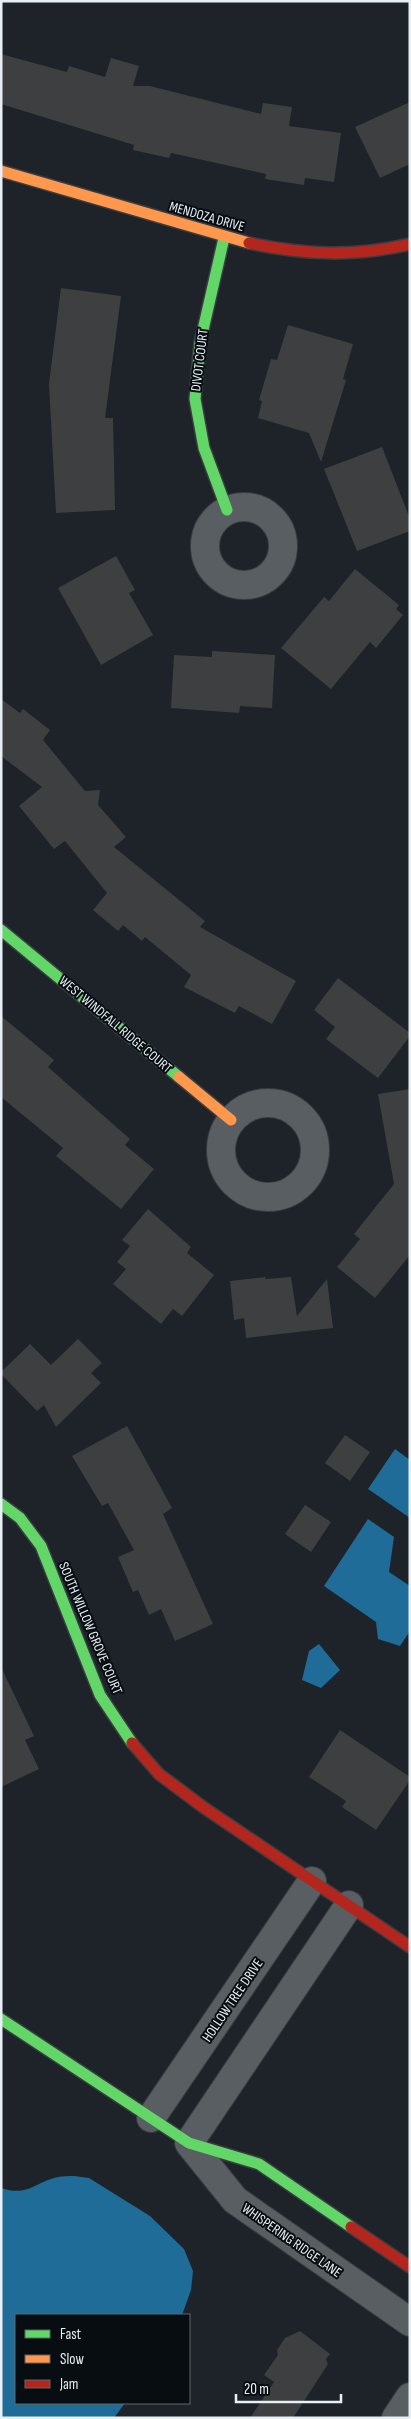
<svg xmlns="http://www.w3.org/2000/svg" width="411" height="2419" viewBox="0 0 411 2419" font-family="'Sofia Sans Condensed',sans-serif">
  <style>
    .water { fill: #206c98 }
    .building { fill: #3e3f40 }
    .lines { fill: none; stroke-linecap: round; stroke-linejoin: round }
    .street-casing { stroke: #393d42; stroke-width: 30 }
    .fast-casing { stroke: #393d42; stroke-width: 14 }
    .slow-casing { stroke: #393d42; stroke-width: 14 }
    .jam-casing { stroke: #393d42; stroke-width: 14 }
    .street { stroke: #585e61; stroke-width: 28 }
    .fast { stroke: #63d668; stroke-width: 11 }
    .slow { stroke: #ff974d; stroke-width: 11 }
    .jam { stroke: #b3261e; stroke-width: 11 }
    .labels { text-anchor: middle; stroke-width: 4; stroke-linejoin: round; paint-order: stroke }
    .street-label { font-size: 14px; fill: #e8f0f6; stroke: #070d10 }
  </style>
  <rect width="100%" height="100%" fill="#1d2328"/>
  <path class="water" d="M 395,1449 L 410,1460 L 410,1518 L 368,1489 Z
    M 368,1519 L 394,1537 L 389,1572 L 410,1586 L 410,1631 L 400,1646 L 378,1639 L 376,1622 L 324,1586 Z
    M 319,1644 L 340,1670 L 321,1688 L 302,1680 L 309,1651 Z
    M 74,2176 L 89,2178 L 150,2216 L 184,2249 L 193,2271 L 191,2290 L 182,2315 L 16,2315 L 16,2403 L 125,2403 L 114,2418 L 1,2418 L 1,2188 C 28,2197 35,2182 58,2177 C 63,2176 69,2176 74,2176 Z"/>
  <path class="building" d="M 1,54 L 67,72 L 69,66 L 105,77 L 111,58 L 139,66 L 133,86 L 150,86 L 261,114 L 263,103 L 292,107 L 289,126 L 341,133 L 334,182 L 305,178 L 304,185 L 265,179 L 266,174 L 171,153 L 169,158 L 133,150 L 134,145 L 1,104 Z
    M 410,102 L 410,164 L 380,178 L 355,127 Z
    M 61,288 L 121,296 L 105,418 L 113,418 L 115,510 L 56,513 L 49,384 Z
    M 288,325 L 353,344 L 343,379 L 346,380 L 321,462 L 309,433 L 258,418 L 262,401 L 259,400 L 271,359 L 277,360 Z
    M 382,447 L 410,519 L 410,531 L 357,551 L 324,469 Z
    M 116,556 L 135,590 L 129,593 L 153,635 L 101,665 L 58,588 Z
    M 355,569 L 399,605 L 396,609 L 403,615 L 376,648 L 370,642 L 331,689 L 281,648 L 324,597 L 329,601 Z
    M 212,651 L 275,655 L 272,708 L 240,706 L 239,713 L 171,708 L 174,655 L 212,657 Z
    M 1,699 L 20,713 L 23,709 L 50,730 L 43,740 L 85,791 L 100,790 L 98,805 L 126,837 L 114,847 L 205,921 L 200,927 L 296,981 L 272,1024 L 239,1006 L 235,1013 L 184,987 L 191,975 L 145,937 L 142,941 L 123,925 L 118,931 L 93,910 L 107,893 L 65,841 L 54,849 L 19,806 L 42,787 L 1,756 Z
    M 338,978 L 410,1033 L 410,1036 L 378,1078 L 326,1039 L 335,1027 L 314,1010 Z
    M 1,1016 L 54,1060 L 48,1067 L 130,1139 L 125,1145 L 154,1169 L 121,1209 L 56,1156 L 63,1148 L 1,1097 Z
    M 410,1089 L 410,1255 L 375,1298 L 337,1267 L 360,1239 L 354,1234 L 394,1184 L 378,1094 Z
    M 148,1209 L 191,1247 L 187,1253 L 214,1275 L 182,1316 L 173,1309 L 161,1324 L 113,1284 L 126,1269 L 117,1262 L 130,1246 L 122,1240 Z
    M 266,1277 L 265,1279 L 291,1277 L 297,1316 L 327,1279 L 333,1328 L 246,1338 L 244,1318 L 234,1320 L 230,1281 Z
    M 78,1339 L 102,1363 L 91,1373 L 101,1383 L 56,1427 L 44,1405 L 37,1411 L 1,1374 L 1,1372 L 30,1344 L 51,1365 Z
    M 127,1426 L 172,1508 L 163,1514 L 213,1624 L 175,1641 L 161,1609 L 149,1615 L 138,1590 L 133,1592 L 118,1557 L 134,1550 L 108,1503 L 102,1506 L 72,1456 Z
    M 345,1435 L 370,1452 L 350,1481 L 325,1463 Z
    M 305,1505 L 331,1522 L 311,1552 L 285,1534 Z
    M 1,1667 L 34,1736 L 25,1740 L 39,1769 L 1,1787 Z
    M 340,1730 L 410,1777 L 410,1780 L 376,1830 L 342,1807 L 346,1801 L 309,1777 Z
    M 300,2331 L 330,2354 L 326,2359 L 328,2364 L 293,2418 L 250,2418 L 274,2382 L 264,2375 L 278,2355 L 277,2350 L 285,2338 Z"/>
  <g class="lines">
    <defs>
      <path id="street" d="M205 546a39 39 0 1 1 78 0a39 39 0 1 1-78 0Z
        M221 1150a47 47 0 1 1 94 0a47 47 0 1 1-94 0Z
        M 349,1905 L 189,2143 L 235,2200 L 410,2322
        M 151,2118 L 312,1881
        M 396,2418 L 410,2397"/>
      <path id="fast" d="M 224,238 L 200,343 L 195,399 L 204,448 L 227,510
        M 1,930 L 179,1077
        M 1,1504 L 20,1518 L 41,1546 L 100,1695 L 132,1743
        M 1,2019 L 189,2143 L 259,2164 L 351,2227"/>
      <path id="slow" d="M 1,171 L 249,243
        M 179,1077 L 231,1120"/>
      <path id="jam" d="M 249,243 C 306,255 353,257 410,244
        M 132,1743 L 159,1774 L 203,1807 L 410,1947
        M 351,2227 L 410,2267"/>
    </defs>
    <use href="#street" class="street-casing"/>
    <use href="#fast" class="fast-casing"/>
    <use href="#slow" class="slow-casing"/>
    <use href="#jam" class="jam-casing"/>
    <use href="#street" class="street"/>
    <use href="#fast" class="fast"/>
    <use href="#slow" class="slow"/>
    <use href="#jam" class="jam"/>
  </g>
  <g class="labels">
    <g class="street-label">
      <text transform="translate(207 216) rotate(16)" y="5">MENDOZA DRIVE</text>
      <text transform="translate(199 360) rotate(-83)" y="5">DIVOT COURT</text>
      <text transform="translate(116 1024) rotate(40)" y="5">WEST WINDFALL RIDGE COURT</text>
      <text transform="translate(91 1628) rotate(67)" y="5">SOUTH WILLOW GROVE COURT</text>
      <text transform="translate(232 2000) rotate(-56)" y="5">HOLLOW TREE DRIVE</text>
      <text transform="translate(292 2240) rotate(35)" y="5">WHISPERING RIDGE LANE</text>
    </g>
  </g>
  <rect width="411" height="2419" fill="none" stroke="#e8f0f6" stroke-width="5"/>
  <rect x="15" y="2314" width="175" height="90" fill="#070d10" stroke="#61686c"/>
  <rect x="25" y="2330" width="25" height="8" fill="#63d668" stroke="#61686c"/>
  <text x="60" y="2339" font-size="15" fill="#e8f0f6">Fast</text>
  <rect x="25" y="2355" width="25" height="8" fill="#ff974d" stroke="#61686c"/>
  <text x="60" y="2364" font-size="15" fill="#e8f0f6">Slow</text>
  <rect x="25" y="2380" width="25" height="8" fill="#b3261e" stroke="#61686c"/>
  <text x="60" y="2389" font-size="15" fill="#e8f0f6">Jam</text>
  <path d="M236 2394v8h105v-8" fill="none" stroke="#e8f0f6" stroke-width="2.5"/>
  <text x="244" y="2394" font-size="15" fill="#e8f0f6" stroke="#070d10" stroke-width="4" paint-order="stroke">20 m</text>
</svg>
